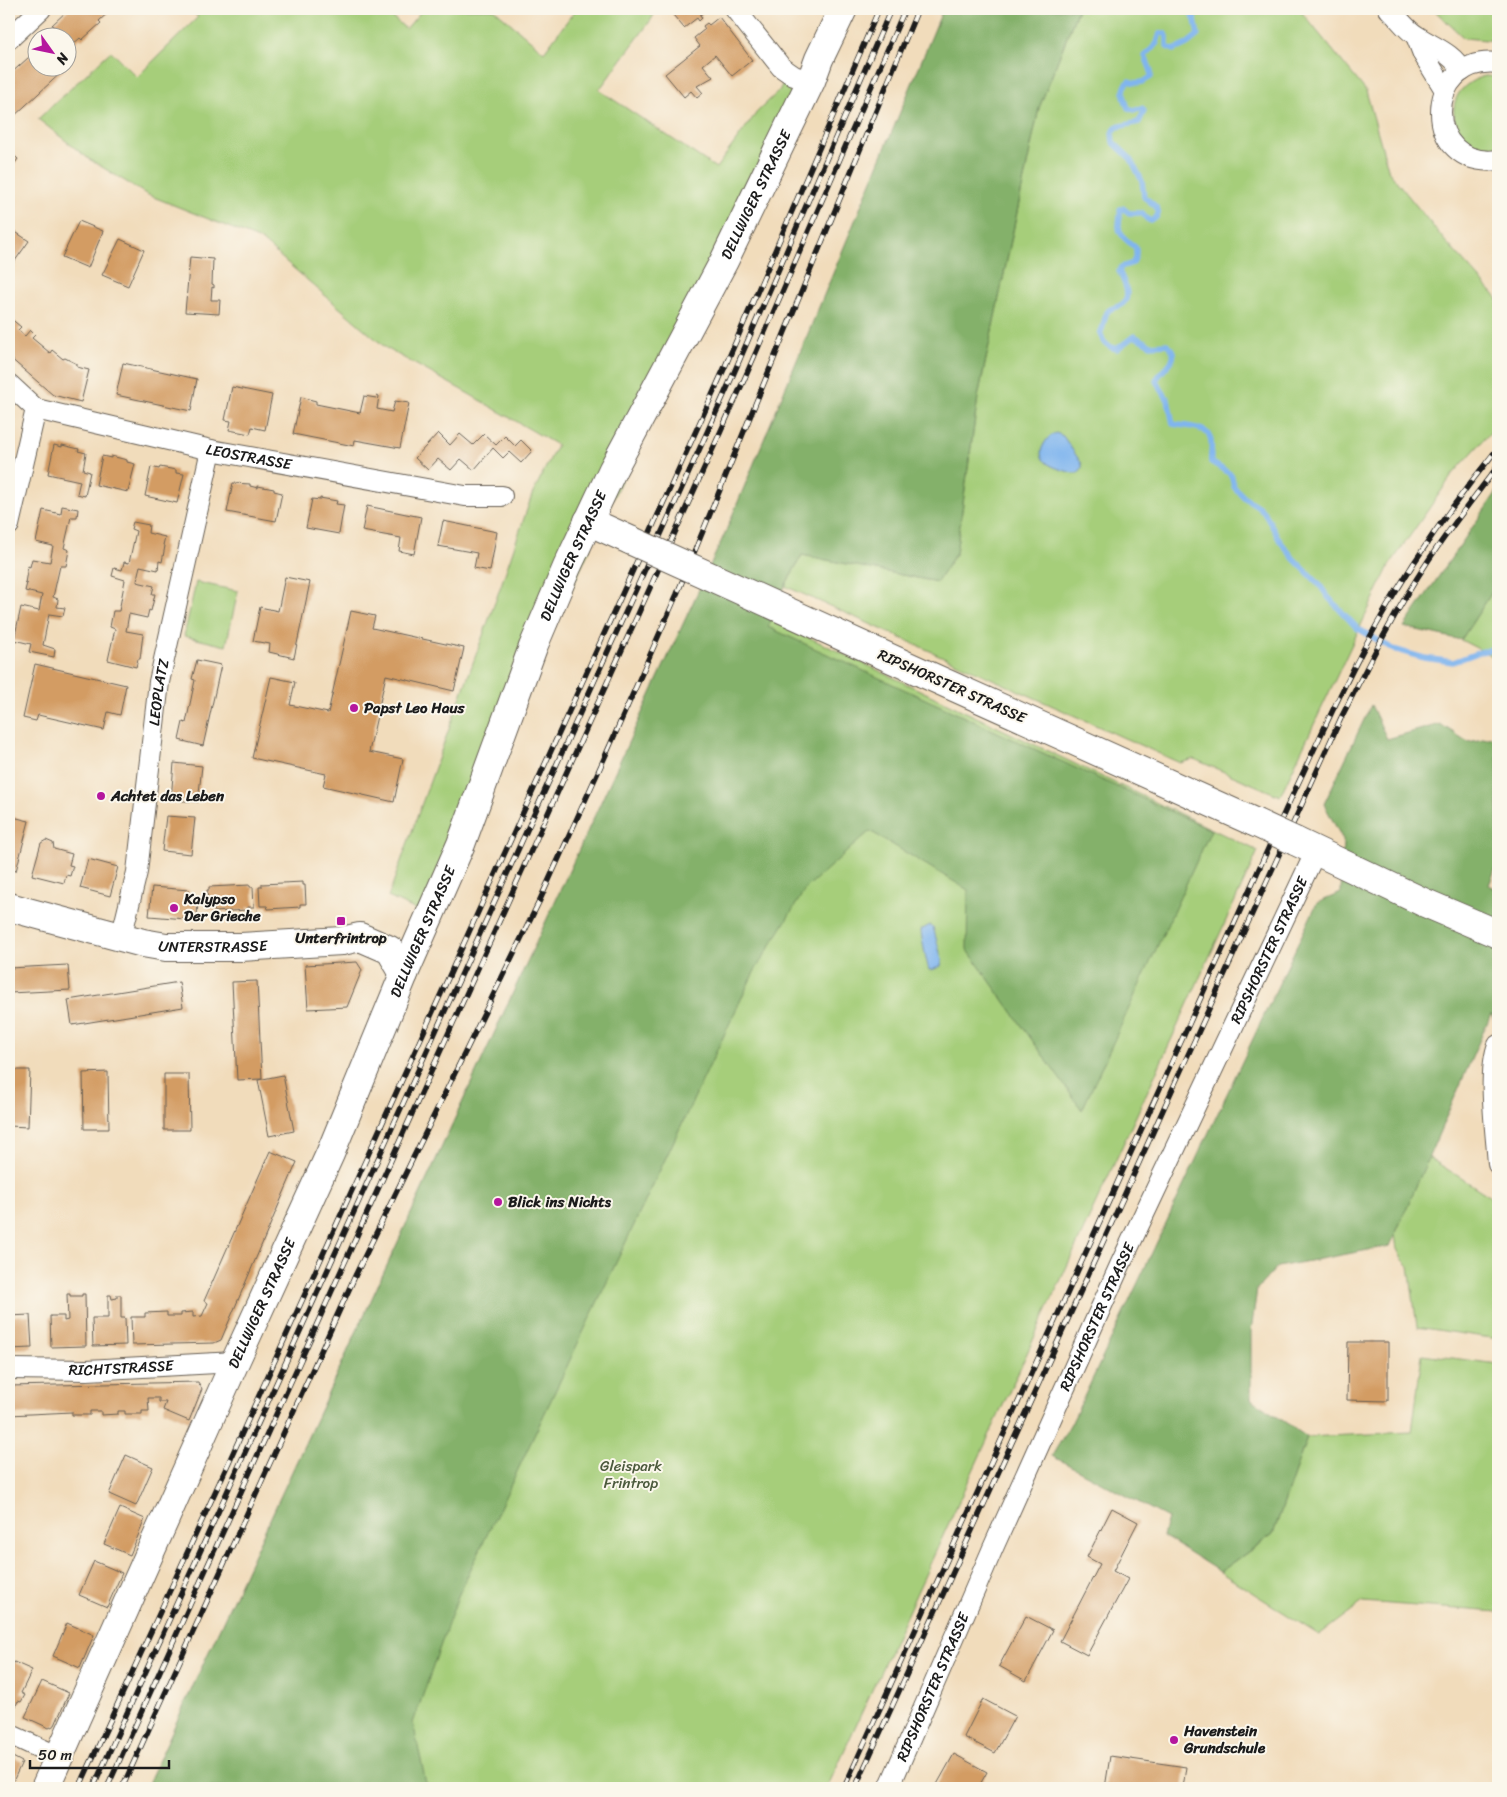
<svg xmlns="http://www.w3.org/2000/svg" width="1507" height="1797" viewBox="0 0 1507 1797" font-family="Sriracha,sans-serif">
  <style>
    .green { fill: #a6ce7a; stroke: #61754b }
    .forest { fill: #84b16a; stroke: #506643 }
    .water { fill: #80b5ee; stroke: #4e6885 }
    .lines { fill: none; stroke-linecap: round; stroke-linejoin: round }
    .stream { stroke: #80b5ee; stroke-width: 5.5 }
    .building { fill: #d39c64 }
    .street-casing { stroke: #675f54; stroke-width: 22 }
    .secondary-casing { stroke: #675f54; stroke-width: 30 }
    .street { stroke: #fff; stroke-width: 20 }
    .secondary { stroke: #fff; stroke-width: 28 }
    .rail-casing { stroke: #1c1c1c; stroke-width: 5.5 }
    .rail { stroke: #fbf7ec; stroke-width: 4; stroke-dasharray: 11; stroke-linecap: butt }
    .secondary-bridge-casing { stroke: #675f54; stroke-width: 30; stroke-linecap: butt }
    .secondary-bridge { stroke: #fff; stroke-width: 28 }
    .poi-dot { fill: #b5179e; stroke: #fbf7ec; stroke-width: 2 }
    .labels { text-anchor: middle; stroke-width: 4; stroke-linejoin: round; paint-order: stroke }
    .street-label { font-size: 15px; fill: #1c1c1c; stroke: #fbf7ec }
    .poi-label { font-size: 15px; font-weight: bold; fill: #1c1c1c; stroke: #fbf7ec; text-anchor: start }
    .park-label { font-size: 15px; fill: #4c5a3d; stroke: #fbf7ec }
  </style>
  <rect width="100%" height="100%" fill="#fbf7ec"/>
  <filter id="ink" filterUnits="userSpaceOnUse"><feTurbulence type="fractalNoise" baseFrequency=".02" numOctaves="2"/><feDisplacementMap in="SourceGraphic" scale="10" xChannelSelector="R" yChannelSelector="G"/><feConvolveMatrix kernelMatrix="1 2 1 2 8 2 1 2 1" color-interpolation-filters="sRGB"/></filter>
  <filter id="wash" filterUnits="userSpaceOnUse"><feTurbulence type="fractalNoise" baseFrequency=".0096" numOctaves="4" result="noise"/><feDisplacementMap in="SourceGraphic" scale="20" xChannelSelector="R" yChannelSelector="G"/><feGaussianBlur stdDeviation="1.12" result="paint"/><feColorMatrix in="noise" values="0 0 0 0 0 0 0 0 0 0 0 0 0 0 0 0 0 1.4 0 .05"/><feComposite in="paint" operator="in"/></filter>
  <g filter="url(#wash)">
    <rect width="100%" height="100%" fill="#f1dcbb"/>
    <path class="green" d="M 189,9 L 383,9 L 406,29 L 423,9 L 494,9 L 544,52 L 576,9 L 657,9 L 651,20 L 599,90 L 716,168 L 757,112 L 779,91 L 787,75 L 801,88 L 423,913 L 388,897 L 498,594 L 532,495 L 557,445 L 469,394 L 386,348 L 261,240 L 146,194 L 89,159 L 38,119 L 111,51 L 137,77 L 198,17 Z
      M 1078,9 L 1299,9 L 1366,91 L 1389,172 L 1445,241 L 1498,299 L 1498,424 L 1453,474 L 1389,566 L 1280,796 L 1194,759 L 1180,763 L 785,586 L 802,555 L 937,582 L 956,553 L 978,397 L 1039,108 Z
      M 1433,9 L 1498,9 L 1498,41 L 1464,38 Z
      M 1485,76 L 1498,77 L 1498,146 C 1461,160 1427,93 1485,76 Z
      M 196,582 L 238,591 L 226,646 L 184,636 Z
      M 1498,583 L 1498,659 L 1461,640 Z
      M 701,586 L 1258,851 L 827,1788 L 146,1788 Z
      M 1428,1157 L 1491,1197 L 1498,1283 L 1498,1339 L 1417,1327 L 1409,1266 L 1402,1259 L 1397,1249 L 1395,1235 Z
      M 1422,1354 L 1498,1364 L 1498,1612 L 1363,1602 L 1319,1635 L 1220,1572 L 1273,1534 L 1307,1437 L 1412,1432 Z"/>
    <path class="forest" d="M 943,9 L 1078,9 L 1039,108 L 978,397 L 956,553 L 937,582 L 802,555 L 785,586 L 768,627 L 1211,830 L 1082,1110 L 967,949 L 968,890 L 870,831 L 806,888 L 753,974 L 458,1596 L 413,1723 L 427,1788 L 146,1788 L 725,533 Z
      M 1498,490 L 1498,583 L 1461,640 L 1404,627 Z
      M 1371,705 L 1387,739 L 1440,724 L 1468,742 L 1498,736 L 1498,862 L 1489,885 L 1498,891 L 1498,1028 L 1491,1014 L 1390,1246 L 1277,1267 L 1257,1289 L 1251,1331 L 1251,1399 L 1307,1437 L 1273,1534 L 1220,1572 L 1163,1536 L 1168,1518 L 1052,1456 L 1074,1418 L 1317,903 L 1341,893 L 1343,840 L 1324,804 Z"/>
    <path class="water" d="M 1056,433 L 1063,436 L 1082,464 L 1082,468 L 1078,473 L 1073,473 C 1060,469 1032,464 1044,444 C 1047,439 1050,435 1056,433 Z
      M 930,925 L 933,927 L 942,960 L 941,966 L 932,970 L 929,970 C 927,964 921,936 921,930 Z"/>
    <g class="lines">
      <path class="stream" d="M 1188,9 L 1195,20 L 1198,35 L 1187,44 L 1174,50 L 1167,47 L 1167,36 L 1164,33 L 1160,33 L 1157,43 L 1145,56 L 1151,71 L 1151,77 C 1143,82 1138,85 1129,81 C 1121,89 1124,98 1128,108 L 1134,110 L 1142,108 L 1144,111 L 1139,122 L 1117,127 L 1112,133 L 1113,142 L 1131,159 L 1142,181 L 1144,197 C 1153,204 1167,212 1151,221 L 1147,219 L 1142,213 L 1129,213 L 1123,208 L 1120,209 C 1121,215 1119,219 1119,225 C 1118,235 1129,242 1136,248 L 1136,255 L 1133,263 L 1121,267 L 1119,271 C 1124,282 1134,299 1119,306 C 1114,308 1112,307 1108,311 C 1103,318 1105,326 1100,333 C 1103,343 1108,347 1117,349 L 1134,336 L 1151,345 L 1167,344 C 1185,360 1160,368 1156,381 L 1168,400 L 1173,424 C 1182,426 1206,426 1210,437 C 1213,444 1210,455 1211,462 L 1229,473 L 1232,477 L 1234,487 L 1245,498 L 1259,507 L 1266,515 L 1280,541 L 1294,559 L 1319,584 L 1328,597 L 1357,628 L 1393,649 L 1424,658 L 1453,662 L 1480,652 L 1498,648"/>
    </g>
    <g id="blocks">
      <path class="building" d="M 69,9 L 112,9 L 99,21 L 101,23 L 82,40 L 80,38 L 71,46 L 68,43 L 68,38 L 63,38 L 52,25 Z
        M 668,9 L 708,9 L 700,15 L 702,18 L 699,21 L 697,18 L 684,28 Z
        M 719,17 L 752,60 L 732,76 L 715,55 L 703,65 L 713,77 L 697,86 L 703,93 L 697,98 L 691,91 L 684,97 L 665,74 L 700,46 L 694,38 L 705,29 L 703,26 L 707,23 L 709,25 Z
        M 38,49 L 38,68 L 63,68 L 65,69 L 12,118 L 9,115 L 9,75 Z
        M 9,151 L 18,159 L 9,171 Z
        M 79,221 L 103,231 L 88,268 L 62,257 Z
        M 14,231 L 29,241 L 12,265 L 9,263 L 9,238 Z
        M 120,239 L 144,250 L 128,286 L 102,275 Z
        M 190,257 L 213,259 L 212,284 L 214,285 L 214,288 L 212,287 L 211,300 L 220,300 L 219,314 L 185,312 Z
        M 9,317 L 21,327 L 18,330 L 25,336 L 30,330 L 35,335 L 32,338 L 50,353 L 52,350 L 63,359 L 65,358 L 77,364 L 77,367 L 89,370 L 81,402 L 53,395 L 9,357 Z
        M 123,363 L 197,379 L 191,411 L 116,395 Z
        M 232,387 L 272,395 L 265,430 L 252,427 L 250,434 L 229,430 L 231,421 L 225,420 Z
        M 377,395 L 379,396 L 377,409 L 392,412 L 395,401 L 409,403 L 400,448 L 355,440 L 354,446 L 293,434 L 301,397 L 316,401 L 316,404 L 360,413 L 364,396 L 376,398 Z
        M 438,433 L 450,445 L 460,434 L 473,445 L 484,434 L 496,445 L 505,436 L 515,446 L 521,440 L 532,451 L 521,463 L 509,452 L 503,458 L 493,448 L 474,470 L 461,459 L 451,470 L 438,459 L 428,470 L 415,458 Z
        M 54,445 L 62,447 L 62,445 L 79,449 L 78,451 L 86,453 L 83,470 L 90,472 L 85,496 L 77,494 L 80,481 L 48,474 Z
        M 102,456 L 111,458 L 111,456 L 127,460 L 127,462 L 135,464 L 128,492 L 96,485 Z
        M 151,467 L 159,469 L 160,467 L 176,470 L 176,473 L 184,474 L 177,503 L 145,496 Z
        M 233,483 L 250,484 L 250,486 L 258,488 L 258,486 L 274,489 L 274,491 L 282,493 L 276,521 L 227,512 Z
        M 320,498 L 337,501 L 336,504 L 344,505 L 339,534 L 306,528 L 312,499 L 320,500 Z
        M 62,506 L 78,509 L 77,517 L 71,517 L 64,548 L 69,550 L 66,566 L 60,566 L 53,597 L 58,599 L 57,607 L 65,608 L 63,616 L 49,614 L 43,645 L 55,649 L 54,657 L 29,652 L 31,644 L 14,640 L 21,607 L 39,611 L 42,595 L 25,591 L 27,583 L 25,583 L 28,566 L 30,567 L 32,559 L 50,562 L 53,546 L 36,542 L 43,510 L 61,514 Z
        M 367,506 L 421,517 L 414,554 L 399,551 L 401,538 L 362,531 Z
        M 443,521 L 497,532 L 490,571 L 474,568 L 477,553 L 438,546 Z
        M 133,522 L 149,525 L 148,533 L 165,537 L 163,545 L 165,546 L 162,562 L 159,561 L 158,570 L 140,566 L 138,574 L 137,582 L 154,586 L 152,594 L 155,594 L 151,611 L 149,610 L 147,618 L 129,614 L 126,631 L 143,634 L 140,659 L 138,659 L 136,667 L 108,660 L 115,629 L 110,627 L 113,611 L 119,611 L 125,580 L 112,576 L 114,568 L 122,570 L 124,562 L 129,563 L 136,531 L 131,529 Z
        M 285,577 L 310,582 L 294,658 L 269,652 L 270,644 L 253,641 L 260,607 L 278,611 Z
        M 351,611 L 375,616 L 372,628 L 464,648 L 454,691 L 386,675 L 369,752 L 403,759 L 394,802 L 323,786 L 326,774 L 252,758 L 271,677 L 295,682 L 290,705 L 328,713 Z
        M 197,660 L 221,665 L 203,746 L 179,740 L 183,722 L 186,723 L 195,680 L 192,679 Z
        M 35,664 L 126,685 L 120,715 L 108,712 L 104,730 L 38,715 L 36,721 L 23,718 Z
        M 174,763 L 202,766 L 198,802 L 171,800 Z
        M 9,816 L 29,821 L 16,871 L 9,869 Z
        M 166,816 L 195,818 L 191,854 L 162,851 Z
        M 46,840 L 53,843 L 54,849 L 72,854 L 69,865 L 73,866 L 70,876 L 66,875 L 64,883 L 32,875 L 41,843 Z
        M 88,859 L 118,867 L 110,896 L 80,888 Z
        M 303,882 L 303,885 L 305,885 L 306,904 L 300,904 L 300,907 L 268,909 L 267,906 L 260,906 L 259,887 L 262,887 L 262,884 Z
        M 250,885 L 250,887 L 253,887 L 254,907 L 248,907 L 248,910 L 214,912 L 214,909 L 208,909 L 207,890 L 209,890 L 209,887 Z
        M 152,887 L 189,890 L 188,900 L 198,900 L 197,918 L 186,919 L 149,916 Z
        M 357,962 L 362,970 L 347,1007 L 308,1009 L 305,965 Z
        M 68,965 L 70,990 L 9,993 L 9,968 Z
        M 257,981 L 262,1079 L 237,1080 L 232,982 Z
        M 179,982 L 183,1007 L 72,1025 L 68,1000 Z
        M 9,1070 L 30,1070 L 28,1127 L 9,1126 Z
        M 108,1072 L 109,1129 L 84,1129 L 83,1073 Z
        M 164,1074 L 189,1074 L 190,1130 L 164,1130 Z
        M 283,1075 L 294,1131 L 269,1136 L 258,1080 Z
        M 270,1151 L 297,1162 L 221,1340 L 214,1343 L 132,1345 L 131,1317 L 145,1317 L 145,1313 L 167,1312 L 167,1316 L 181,1316 L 181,1313 L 193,1312 L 193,1317 L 202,1316 L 208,1303 L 204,1301 Z
        M 67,1294 L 70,1294 L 70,1296 L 82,1296 L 82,1294 L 85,1294 L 86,1346 L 51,1347 L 50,1316 L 64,1316 L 64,1321 L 68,1320 Z
        M 108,1295 L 111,1295 L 112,1299 L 117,1298 L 117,1295 L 121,1295 L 121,1318 L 125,1318 L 126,1345 L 93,1346 L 92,1318 L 108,1318 Z
        M 30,1315 L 32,1348 L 9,1349 L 9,1316 Z
        M 1348,1342 L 1388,1342 L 1388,1401 L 1347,1400 Z
        M 198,1382 L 202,1389 L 189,1421 L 163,1410 L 166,1402 L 159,1402 L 159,1398 L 148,1398 L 149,1411 L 142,1411 L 142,1414 L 125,1414 L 125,1411 L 118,1411 L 118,1414 L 101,1415 L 101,1411 L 90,1411 L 90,1415 L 72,1415 L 72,1412 L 9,1415 L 9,1386 Z
        M 126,1455 L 153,1467 L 136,1506 L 109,1494 Z
        M 120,1508 L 145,1519 L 130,1555 L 104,1544 Z
        M 1112,1508 L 1138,1522 L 1113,1571 L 1128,1579 L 1087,1655 L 1060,1641 L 1100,1564 L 1087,1557 Z
        M 94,1561 L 122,1573 L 107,1607 L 79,1595 Z
        M 1026,1616 L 1053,1630 L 1026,1681 L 999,1666 Z
        M 67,1623 L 94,1635 L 80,1668 L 53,1656 Z
        M 14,1662 L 32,1670 L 21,1693 L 25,1695 L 21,1702 L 18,1701 L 13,1712 L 9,1710 L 9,1672 Z
        M 42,1681 L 69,1693 L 55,1725 L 49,1728 L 25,1717 Z
        M 983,1699 L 1015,1716 L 995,1753 L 964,1737 Z
        M 954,1754 L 987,1772 L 978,1788 L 935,1788 Z
        M 9,1755 L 22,1762 L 10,1788 L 9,1788 Z
        M 1110,1756 L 1186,1767 L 1183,1788 L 1105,1788 Z"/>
    </g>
  </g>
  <g filter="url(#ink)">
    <use href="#blocks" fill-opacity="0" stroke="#675f54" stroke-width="1"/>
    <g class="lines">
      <defs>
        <g id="street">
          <path d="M 735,9 L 781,67 L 794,76 L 811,81"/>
          <path d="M 1389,9 C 1398,17 1406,30 1417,36 C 1433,47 1453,53 1462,71"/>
          <path d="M 1416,36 L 1423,54 L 1445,90"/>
          <path d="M 9,39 L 41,9"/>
          <path d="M 1498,63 C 1422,55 1422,170 1498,160"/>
          <path id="s1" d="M 9,384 L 36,409 L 211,450 L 465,496 L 502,496"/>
          <path d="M 9,525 L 36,409"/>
          <path id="s2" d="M 121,938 L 137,872 L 159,682 L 211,450"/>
          <path d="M 1498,1045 C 1487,1072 1496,1134 1498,1164"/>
          <path id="s3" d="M 9,1369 L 87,1370 L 235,1362"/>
          <path d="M 9,1734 L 59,1757"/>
          <path id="s4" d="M 889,1788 L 993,1548 L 1121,1263 L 1316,851"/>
        </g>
        <g id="secondary">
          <path d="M 588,521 L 632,541"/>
          <path d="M 923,673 L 1254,822"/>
          <path d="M 1295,841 L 1423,902 L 1498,934"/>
          <path id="s5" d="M 9,907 L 143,943 L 166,947 L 241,947 L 342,941 L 360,937 L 390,950 L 404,974"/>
          <path id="s6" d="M 45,1788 L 235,1362 L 330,1154 L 404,974 L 461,844 L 533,647 L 567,567 L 613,469 L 724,261 L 811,81 L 819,59 L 843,9"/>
        </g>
      </defs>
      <use href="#street" class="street-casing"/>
      <use href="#secondary" class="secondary-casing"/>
      <use href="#street" class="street"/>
      <use href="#secondary" class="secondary"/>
      <defs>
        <path id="rail" d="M 79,1788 L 228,1464 L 724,369 L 879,9
          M 93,1788 L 733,375 L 891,9
          M 107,1788 L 744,380 L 905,9
          M 122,1788 L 356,1274 L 539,902 L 608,750 L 677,594 L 918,9
          M 844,1788 L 1286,809 C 1315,748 1343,685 1376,626 C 1411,563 1453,503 1498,448
          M 855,1788 L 1341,718 C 1368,665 1395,611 1428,561 C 1450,528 1474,497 1498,466"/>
      </defs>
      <use href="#rail" class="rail-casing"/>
      <use href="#rail" class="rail"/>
      <defs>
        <path id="secondary-bridge" d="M 632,541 L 923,673
          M 1254,822 L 1295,841"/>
      </defs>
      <use href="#secondary-bridge" class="secondary-bridge-casing"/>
      <use href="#secondary-bridge" class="secondary-bridge"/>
    </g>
  </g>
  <g class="poi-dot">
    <circle cx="354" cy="708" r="5"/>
    <circle cx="101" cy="796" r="5"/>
    <circle cx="174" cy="908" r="5"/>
    <rect x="336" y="916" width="10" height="10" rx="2.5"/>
    <circle cx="498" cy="1202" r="5"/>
    <circle cx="1174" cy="1740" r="5"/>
  </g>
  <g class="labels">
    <g class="street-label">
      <text dy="5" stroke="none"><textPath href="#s6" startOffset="1746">DELLWIGER STRASSE</textPath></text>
      <text dy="5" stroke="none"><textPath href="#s1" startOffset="255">LEOSTRASSE</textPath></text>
      <text dy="5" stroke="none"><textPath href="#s6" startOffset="1341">DELLWIGER STRASSE</textPath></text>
      <text transform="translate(952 686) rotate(24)" y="5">RIPSHORSTER STRASSE</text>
      <text dy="5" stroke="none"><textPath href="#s2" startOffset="249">LEOPLATZ</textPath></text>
      <text dy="5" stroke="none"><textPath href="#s6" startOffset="936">DELLWIGER STRASSE</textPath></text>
      <text dy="5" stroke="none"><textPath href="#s5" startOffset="209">UNTERSTRASSE</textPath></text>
      <text dy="5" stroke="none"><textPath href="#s4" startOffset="920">RIPSHORSTER STRASSE</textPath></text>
      <text dy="5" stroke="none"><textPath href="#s6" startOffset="531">DELLWIGER STRASSE</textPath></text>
      <text dy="5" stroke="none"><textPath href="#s4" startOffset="515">RIPSHORSTER STRASSE</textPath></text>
      <text dy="5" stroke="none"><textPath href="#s3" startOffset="112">RICHTSTRASSE</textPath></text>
      <text dy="5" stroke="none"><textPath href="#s4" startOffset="110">RIPSHORSTER STRASSE</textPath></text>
    </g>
    <g class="poi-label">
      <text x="364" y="713">Papst Leo Haus</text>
      <text x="111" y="801">Achtet das Leben</text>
      <text x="184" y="904">Kalypso<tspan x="184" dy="17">Der Grieche</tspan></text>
      <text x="341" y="943" text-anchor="middle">Unterfrintrop</text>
      <text x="508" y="1207">Blick ins Nichts</text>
      <text x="1184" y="1736">Havenstein<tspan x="1184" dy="17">Grundschule</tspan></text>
    </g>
    <g class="park-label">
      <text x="631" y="1471">Gleispark<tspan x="631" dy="17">Frintrop</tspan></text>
    </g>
  </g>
  <rect width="1507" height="1797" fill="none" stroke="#fbf7ec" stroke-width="30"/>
  <g transform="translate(52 52) rotate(123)"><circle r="24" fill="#fbf7ec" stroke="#a29f99"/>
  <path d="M0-4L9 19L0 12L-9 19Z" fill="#b5179e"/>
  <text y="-8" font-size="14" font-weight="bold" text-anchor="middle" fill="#1c1c1c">N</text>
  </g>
  <path d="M30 1760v8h139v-8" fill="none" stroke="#1c1c1c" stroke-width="2.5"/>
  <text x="38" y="1760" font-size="15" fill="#1c1c1c" stroke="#fbf7ec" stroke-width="4" paint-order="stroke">50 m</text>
</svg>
